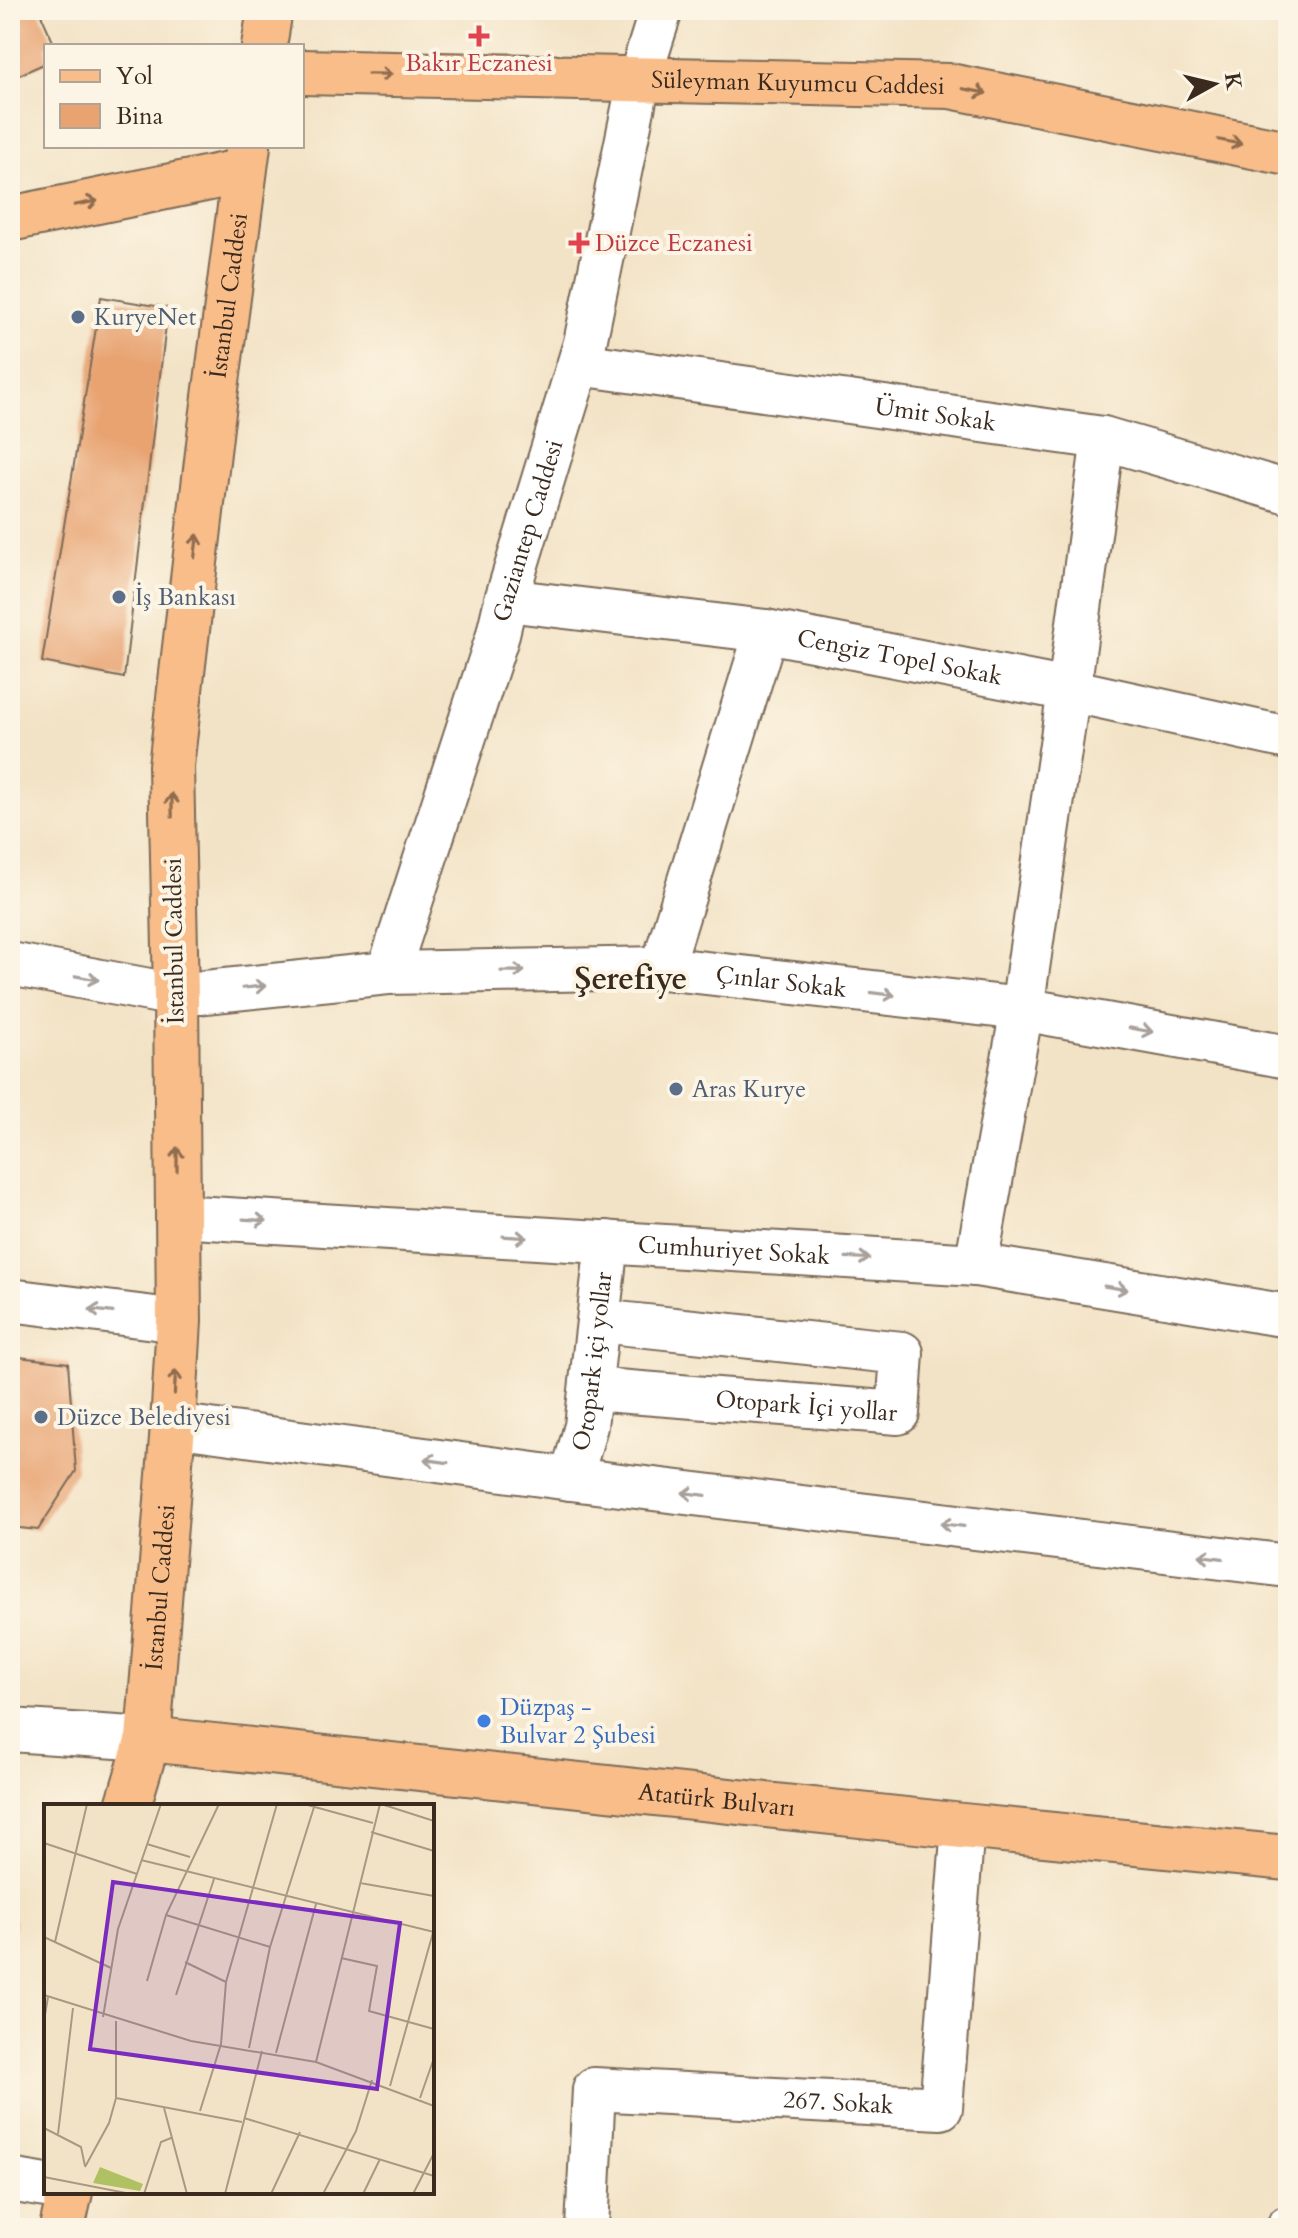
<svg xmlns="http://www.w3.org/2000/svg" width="1298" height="2238" viewBox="0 0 1298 2238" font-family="Cardo,serif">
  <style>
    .building { fill: #e8a371 }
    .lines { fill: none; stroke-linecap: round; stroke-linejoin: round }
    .minor-casing { stroke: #7b6b59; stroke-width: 46 }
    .major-casing { stroke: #7b6b59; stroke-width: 48 }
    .minor { stroke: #fff; stroke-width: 42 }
    .major { stroke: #f8bd89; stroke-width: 44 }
    .oneway { stroke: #906c4e }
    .oneway2 { stroke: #a79f9a }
    .health-dot { fill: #e0444e; stroke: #fcf5e5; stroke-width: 3 }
    .service-dot { fill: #5c6f8a; stroke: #fcf5e5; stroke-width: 3 }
    .shop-dot { fill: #3f7fe0; stroke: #fcf5e5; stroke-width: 3 }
    .labels { text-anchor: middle; stroke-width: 8; stroke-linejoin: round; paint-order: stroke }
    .health-label { font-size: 24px; fill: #be3a42; stroke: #fcf5e5 }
    .street-label { font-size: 24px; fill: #3b2a1e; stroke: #fcf5e5 }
    .service-label { font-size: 24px; fill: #4e5e75; stroke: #fcf5e5; text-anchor: start }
    .shop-label { font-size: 24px; fill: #366cbe; stroke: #fcf5e5; text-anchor: start }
    .district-label { font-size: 32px; font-weight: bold; fill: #3b2a1e; stroke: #fcf5e5 }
    .inset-road { fill: none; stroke: #a99983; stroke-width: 2 }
    .view { fill: #7b2cbf; fill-opacity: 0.15; stroke: #7b2cbf; stroke-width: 4 }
    .inset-edge { fill: none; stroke: #3b2a1e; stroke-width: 4 }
  </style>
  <rect width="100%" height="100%" fill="#fcf5e5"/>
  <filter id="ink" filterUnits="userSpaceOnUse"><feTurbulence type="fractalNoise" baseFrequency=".0125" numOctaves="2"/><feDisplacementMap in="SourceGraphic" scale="16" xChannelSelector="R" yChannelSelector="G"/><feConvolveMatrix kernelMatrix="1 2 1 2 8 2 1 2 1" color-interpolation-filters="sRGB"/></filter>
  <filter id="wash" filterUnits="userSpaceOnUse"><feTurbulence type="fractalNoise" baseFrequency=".006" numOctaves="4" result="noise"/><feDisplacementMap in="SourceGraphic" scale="32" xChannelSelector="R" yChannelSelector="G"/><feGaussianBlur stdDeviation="1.8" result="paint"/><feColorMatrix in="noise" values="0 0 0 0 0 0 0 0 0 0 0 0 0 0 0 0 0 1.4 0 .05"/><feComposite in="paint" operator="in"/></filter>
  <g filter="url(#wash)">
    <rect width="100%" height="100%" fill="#f3e3c6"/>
    <g id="blocks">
      <path class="building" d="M 10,10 L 39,10 L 55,46 L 46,46 L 46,63 L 10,79 Z
        M 101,297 L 168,308 L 124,678 L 42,662 Z
        M 10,1356 L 68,1363 L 76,1471 L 38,1530 L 10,1527 Z
        M 10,1920 L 15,1920 L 12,1942 L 10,1942 Z"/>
    </g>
  </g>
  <g filter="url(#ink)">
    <use href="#blocks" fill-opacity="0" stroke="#7b6b59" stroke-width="2"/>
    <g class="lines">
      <defs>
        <g id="minor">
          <path id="s1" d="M 579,364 L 1103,438 L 1288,492"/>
          <path id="s2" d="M 506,600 L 766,631 L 1069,690 L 1288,738"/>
          <path id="s3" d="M 10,964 L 176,995 L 388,973 L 662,968 L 1022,1009 L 1288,1057"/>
          <path d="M 662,968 L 766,631"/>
          <path id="s4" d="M 388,973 L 497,638 L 506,600 L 585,343 L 639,80 L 661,10"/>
          <path id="s5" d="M 177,1216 L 976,1265 L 1288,1316"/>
          <path d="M 976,1265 L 1022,1009 L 1069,690 L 1103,438"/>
          <path d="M 10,1300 L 179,1321"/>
          <path id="s6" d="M 591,1389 L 898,1413 L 902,1353 L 599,1321"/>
          <path d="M 173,1425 L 571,1479 L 1288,1566"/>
          <path id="s7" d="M 571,1479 L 586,1426 L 607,1242"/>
          <path d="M 10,1730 L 148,1739"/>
          <path d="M 10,2180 L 46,2186"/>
          <path id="s8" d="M 587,2228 L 594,2089 L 941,2108 L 963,1826"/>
          <path d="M 1288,2228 L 1288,2227"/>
        </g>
        <g id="major">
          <path d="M 264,46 L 270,10"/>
          <path id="s9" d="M 302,72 L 950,86 L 1288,153"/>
          <path d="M 10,219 L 244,171"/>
          <path id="s10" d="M 148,1739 L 963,1826 L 1288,1858"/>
          <path id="s11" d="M 128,1806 L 148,1739 L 173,1425 L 179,1321 L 176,995 L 171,766 L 211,427 L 248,146"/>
          <path d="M 62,2228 L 70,2192"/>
        </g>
      </defs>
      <use href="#minor" class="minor-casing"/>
      <use href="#major" class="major-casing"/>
      <use href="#minor" class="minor"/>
      <use href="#major" class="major"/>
    </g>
    <defs><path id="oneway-shaft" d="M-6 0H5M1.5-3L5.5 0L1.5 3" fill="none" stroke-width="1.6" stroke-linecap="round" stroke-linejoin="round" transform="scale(2)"/></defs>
    <g class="oneway">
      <use href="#oneway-shaft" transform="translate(380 74) rotate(1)"/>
      <use href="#oneway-shaft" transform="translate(975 91) rotate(11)"/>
      <use href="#oneway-shaft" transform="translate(1230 142) rotate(11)"/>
      <use href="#oneway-shaft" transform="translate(86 203) rotate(-11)"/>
      <use href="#oneway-shaft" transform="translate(196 546) rotate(-83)"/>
      <use href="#oneway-shaft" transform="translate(172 805) rotate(-91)"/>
      <use href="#oneway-shaft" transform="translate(177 1159) rotate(-90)"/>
      <use href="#oneway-shaft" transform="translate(175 1382) rotate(-87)"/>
    </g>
    <g class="oneway2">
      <use href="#oneway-shaft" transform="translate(513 971) rotate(-1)"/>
      <use href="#oneway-shaft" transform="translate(87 978) rotate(10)"/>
      <use href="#oneway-shaft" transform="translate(254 987) rotate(-6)"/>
      <use href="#oneway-shaft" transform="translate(883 994) rotate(7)"/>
      <use href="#oneway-shaft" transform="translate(1141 1030) rotate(10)"/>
      <use href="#oneway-shaft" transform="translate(255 1220) rotate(4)"/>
      <use href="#oneway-shaft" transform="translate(515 1237) rotate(4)"/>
      <use href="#oneway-shaft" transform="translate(858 1258) rotate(3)"/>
      <use href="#oneway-shaft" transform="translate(1116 1288) rotate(9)"/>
      <use href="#oneway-shaft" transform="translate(101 1311) rotate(-173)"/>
      <use href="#oneway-shaft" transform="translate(436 1461) rotate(-172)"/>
      <use href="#oneway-shaft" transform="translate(694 1494) rotate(-173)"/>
      <use href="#oneway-shaft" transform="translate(952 1525) rotate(-173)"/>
      <use href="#oneway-shaft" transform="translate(1211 1557) rotate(-173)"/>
    </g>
  </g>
  <g class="health-dot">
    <path d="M475 24h8v8h8v8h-8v8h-8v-8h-8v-8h8z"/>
    <path d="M575 231h8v8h8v8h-8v8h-8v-8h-8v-8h8z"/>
  </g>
  <g class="service-dot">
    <circle cx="78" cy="317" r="8"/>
    <circle cx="119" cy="597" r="8"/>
    <circle cx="676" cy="1089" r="8"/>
    <circle cx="41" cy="1417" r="8"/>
  </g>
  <circle class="shop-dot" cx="484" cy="1721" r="8"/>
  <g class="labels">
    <g class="health-label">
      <text x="479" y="71">Bakır Eczanesi</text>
      <text x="595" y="251" text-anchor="start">Düzce Eczanesi</text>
    </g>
    <g class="street-label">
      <text dy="8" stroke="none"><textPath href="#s9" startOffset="496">Süleyman Kuyumcu Caddesi</textPath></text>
      <text dy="8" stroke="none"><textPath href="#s11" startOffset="1518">İstanbul Caddesi</textPath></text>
      <text dy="8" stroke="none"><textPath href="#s1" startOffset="360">Ümit Sokak</textPath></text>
      <text dy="8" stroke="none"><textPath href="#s4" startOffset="464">Gaziantep Caddesi</textPath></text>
      <text dy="8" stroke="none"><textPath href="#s2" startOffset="398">Cengiz Topel Sokak</textPath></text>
      <text transform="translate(174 941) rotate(-91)" y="8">İstanbul Caddesi</text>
      <text dy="8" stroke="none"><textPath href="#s3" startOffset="776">Çınlar Sokak</textPath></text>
      <text dy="8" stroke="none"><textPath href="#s5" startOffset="558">Cumhuriyet Sokak</textPath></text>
      <text dy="8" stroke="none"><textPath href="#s7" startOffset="120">Otopark içi yollar</textPath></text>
      <text dy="8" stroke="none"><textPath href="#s6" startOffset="216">Otopark İçi yollar</textPath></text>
      <text dy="8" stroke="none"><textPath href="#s11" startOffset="222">İstanbul Caddesi</textPath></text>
      <text dy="8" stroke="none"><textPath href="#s10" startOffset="572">Atatürk Bulvarı</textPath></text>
      <text dy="8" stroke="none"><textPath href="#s8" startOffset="384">267. Sokak</textPath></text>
    </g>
    <g class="service-label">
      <text x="94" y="325">KuryeNet</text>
      <text x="135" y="605">İş Bankası</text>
      <text x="692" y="1097">Aras Kurye</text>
      <text x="57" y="1425">Düzce Belediyesi</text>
    </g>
    <g class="shop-label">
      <text x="500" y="1715">Düzpaş -<tspan x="500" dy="28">Bulvar 2 Şubesi</tspan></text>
    </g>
    <g class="district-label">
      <text x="631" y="989">Şerefiye</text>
    </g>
  </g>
  <g transform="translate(44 1804)">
    <rect width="390" height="390" fill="#f3e3c6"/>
    <path d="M 56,363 L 99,380 L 96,387 L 49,379 Z" fill="#b0c164"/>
    <path class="inset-road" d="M 260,0 L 329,19M 337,0 L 390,17M 327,28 L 390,47M 0,39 L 93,70M 103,40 L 146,53M 97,56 L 390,128M 316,79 L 390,92M 122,111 L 226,143M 0,133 L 67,164M 11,138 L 43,0M 297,154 L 333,162 L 325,207 L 390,225M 141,158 L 182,178M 103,177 L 122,111 L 175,0M 0,191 L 147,237 L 272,258 L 390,302M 132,191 L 170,75M 59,213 L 74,125 L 117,0M 0,217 L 4,193M 205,244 L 226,143 L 271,0M 232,249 L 272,100M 272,258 L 336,0M 346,282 L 390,125M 72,294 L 198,318M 376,294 L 390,254M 120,304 L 143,390M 156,307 L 177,240 L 182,178 L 233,0M 200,314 L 390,372M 0,324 L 37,343 L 41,362M 14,330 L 29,204M 41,363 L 65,319 L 72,294 L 72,217M 0,373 L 87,390M 100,390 L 117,338 L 127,334M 181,390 L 218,247M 227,390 L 256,328M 279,390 L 312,327 L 328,276M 319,390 L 336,355M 369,390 L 390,349"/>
    <path class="view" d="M 69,78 L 356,119 L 333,285 L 46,245 Z"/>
    <rect width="390" height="390" class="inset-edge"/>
  </g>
  <rect width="1298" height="2238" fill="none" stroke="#fcf5e5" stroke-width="40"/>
  <rect x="44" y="44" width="260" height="104" fill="#fcf5e5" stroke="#afa495" stroke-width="2"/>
  <rect x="60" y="70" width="40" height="12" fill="#f8bd89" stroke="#afa495" stroke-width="2"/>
  <text x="116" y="84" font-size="24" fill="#3b2a1e">Yol</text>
  <rect x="60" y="104" width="40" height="24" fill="#e8a371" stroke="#afa495" stroke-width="2"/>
  <text x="116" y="124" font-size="24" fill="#3b2a1e">Bina</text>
  <g transform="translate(1214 84) rotate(82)" stroke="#fcf5e5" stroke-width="6" paint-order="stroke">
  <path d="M0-6L14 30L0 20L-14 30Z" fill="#3b2a1e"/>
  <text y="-12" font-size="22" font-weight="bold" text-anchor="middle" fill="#3b2a1e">K</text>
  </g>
</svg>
